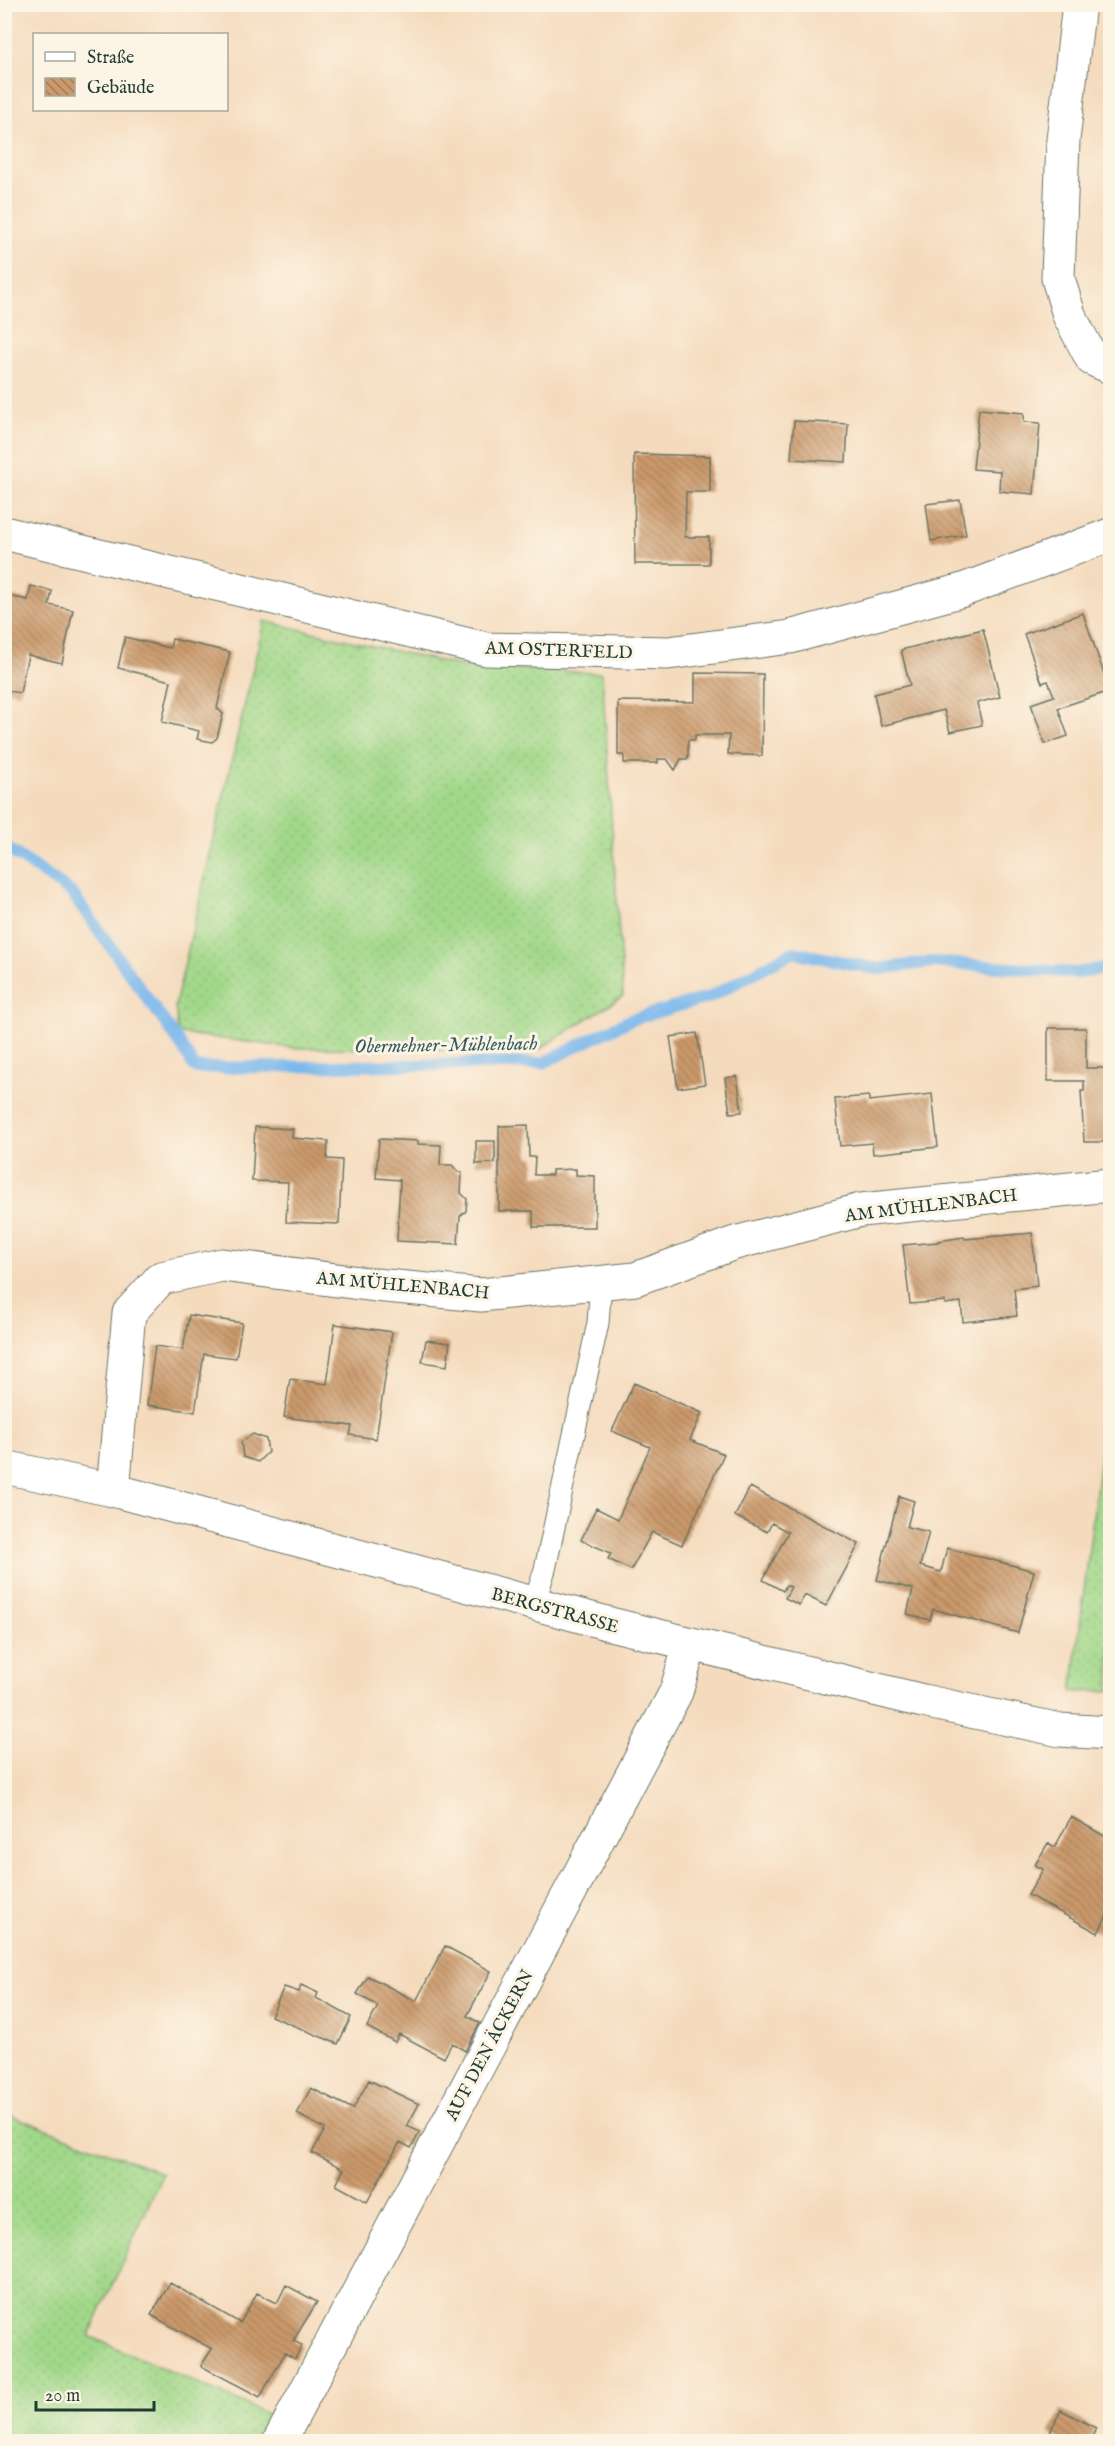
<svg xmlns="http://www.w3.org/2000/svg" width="1115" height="2446" viewBox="0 0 1115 2446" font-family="'IM FELL English',serif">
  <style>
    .grass { fill: url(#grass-dots); stroke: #608a5f; stroke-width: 1.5 }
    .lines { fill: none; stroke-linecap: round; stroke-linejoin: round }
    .stream { stroke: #79b7ec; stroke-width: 12 }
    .building { fill: url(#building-back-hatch) }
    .service-casing { stroke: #6a7464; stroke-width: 23 }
    .minor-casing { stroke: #6a7464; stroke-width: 35 }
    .tertiary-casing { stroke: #6a7464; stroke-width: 35 }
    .service { stroke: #fff; stroke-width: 21 }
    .minor { stroke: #fff; stroke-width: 33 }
    .tertiary { stroke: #fff; stroke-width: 33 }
    .labels { text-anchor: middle; stroke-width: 6; stroke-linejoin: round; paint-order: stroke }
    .street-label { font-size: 18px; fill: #1f3d34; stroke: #fcf5e5 }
    .water-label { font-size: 20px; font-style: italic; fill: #365c62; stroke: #fcf5e5 }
  </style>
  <defs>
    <pattern id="grass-dots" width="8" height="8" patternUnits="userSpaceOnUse" patternTransform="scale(1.5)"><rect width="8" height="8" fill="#a2d88a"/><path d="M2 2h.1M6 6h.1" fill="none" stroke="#8bba78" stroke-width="1.8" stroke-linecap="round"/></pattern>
    <pattern id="building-back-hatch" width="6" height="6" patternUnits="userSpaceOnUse" patternTransform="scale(1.5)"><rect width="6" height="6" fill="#cb996b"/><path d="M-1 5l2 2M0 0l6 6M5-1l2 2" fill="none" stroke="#a47e59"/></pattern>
  </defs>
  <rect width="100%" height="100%" fill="#fcf5e5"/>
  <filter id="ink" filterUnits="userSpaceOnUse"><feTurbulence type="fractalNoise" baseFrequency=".0167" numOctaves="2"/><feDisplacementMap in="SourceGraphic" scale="12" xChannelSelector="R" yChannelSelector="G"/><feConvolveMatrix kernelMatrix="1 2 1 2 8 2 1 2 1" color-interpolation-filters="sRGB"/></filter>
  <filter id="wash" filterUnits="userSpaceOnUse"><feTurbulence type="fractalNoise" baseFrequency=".008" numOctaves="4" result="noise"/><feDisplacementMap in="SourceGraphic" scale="24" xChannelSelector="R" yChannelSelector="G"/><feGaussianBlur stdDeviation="1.35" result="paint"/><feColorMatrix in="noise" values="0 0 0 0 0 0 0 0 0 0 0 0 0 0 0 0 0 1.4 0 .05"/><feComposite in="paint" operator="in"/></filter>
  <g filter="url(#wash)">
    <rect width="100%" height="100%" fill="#f5dbbe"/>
    <path class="grass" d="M 264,621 L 465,667 L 602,673 L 623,996 L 538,1050 L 294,1048 L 178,1033 L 175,1006 Z
      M 1110,1375 L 1110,1691 L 1072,1692 Z
      M 4,2113 L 163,2173 L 89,2336 L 281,2420 L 269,2441 L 5,2441 Z"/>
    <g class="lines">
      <path class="stream" d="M 4,846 L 72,893 L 181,1045 L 195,1068 L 543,1063 L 630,1020 L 710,997 L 793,952 L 878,969 L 933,962 L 1077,973 L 1110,967"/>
    </g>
    <g id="blocks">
      <path class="building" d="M 979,409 L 1024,413 L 1024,422 L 1040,423 L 1034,494 L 999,491 L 1000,471 L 973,469 Z
        M 794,421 L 848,424 L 846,462 L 791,459 Z
        M 634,454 L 710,456 L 710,492 L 686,492 L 685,537 L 709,537 L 709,564 L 635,564 Z
        M 960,500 L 966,535 L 931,541 L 926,504 Z
        M 31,586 L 52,591 L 49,605 L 73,610 L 62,663 L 28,655 L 20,693 L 4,690 L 4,595 L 28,600 Z
        M 1083,613 L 1110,691 L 1058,708 L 1068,736 L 1045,744 L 1031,704 L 1054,696 L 1048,681 L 1042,683 L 1024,634 Z
        M 983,629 L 1000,697 L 977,703 L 982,725 L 950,732 L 944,710 L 881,726 L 874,694 L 910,685 L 901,650 Z
        M 125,637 L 170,648 L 172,639 L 230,652 L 217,708 L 223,714 L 217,738 L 212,742 L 197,739 L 199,731 L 162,722 L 171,681 L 118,668 Z
        M 695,673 L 763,674 L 762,756 L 728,754 L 729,735 L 695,735 L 695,740 L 688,740 L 688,759 L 681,759 L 675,770 L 667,759 L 658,759 L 658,763 L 624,763 L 624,755 L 618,755 L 618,701 L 695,702 Z
        M 1048,1028 L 1086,1028 L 1086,1068 L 1110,1068 L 1110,1142 L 1084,1142 L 1081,1091 L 1084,1091 L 1084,1081 L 1048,1081 Z
        M 697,1033 L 705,1084 L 678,1088 L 670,1037 Z
        M 737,1076 L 742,1112 L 730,1113 L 725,1078 Z
        M 932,1094 L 938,1147 L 873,1154 L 872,1143 L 840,1146 L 835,1099 L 869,1096 L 869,1101 Z
        M 528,1125 L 529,1157 L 535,1157 L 534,1175 L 552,1175 L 552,1170 L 576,1169 L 576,1175 L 595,1176 L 595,1227 L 533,1227 L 533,1211 L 499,1211 L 499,1126 Z
        M 255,1127 L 293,1129 L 292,1138 L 328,1141 L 327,1159 L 342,1160 L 339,1224 L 286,1222 L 288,1182 L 252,1181 Z
        M 379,1139 L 418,1141 L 418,1144 L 441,1145 L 440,1165 L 452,1165 L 458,1172 L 462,1172 L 461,1193 L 467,1199 L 466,1211 L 460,1216 L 458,1244 L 397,1241 L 400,1180 L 376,1178 Z
        M 476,1141 L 495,1141 L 495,1163 L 476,1164 Z
        M 1032,1233 L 1037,1286 L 1014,1289 L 1017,1316 L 963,1322 L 961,1302 L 945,1304 L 945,1301 L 910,1304 L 903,1245 L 939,1242 L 938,1241 L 964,1237 L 965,1239 Z
        M 189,1315 L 242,1323 L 236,1358 L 204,1354 L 195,1412 L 147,1405 L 155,1346 L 183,1350 Z
        M 335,1324 L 392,1332 L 376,1439 L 350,1435 L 352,1426 L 284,1417 L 290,1379 L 327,1384 Z
        M 426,1340 L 450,1343 L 447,1366 L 422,1362 Z
        M 634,1383 L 702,1413 L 690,1440 L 724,1454 L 682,1545 L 652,1532 L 631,1570 L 608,1559 L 611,1553 L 581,1540 L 596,1508 L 618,1519 L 650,1447 L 612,1431 Z
        M 253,1434 L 266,1439 L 268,1452 L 258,1462 L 243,1457 L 241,1442 Z
        M 750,1487 L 859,1544 L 826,1606 L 805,1595 L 799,1605 L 785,1598 L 791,1587 L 786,1585 L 783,1591 L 763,1580 L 788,1532 L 772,1523 L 767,1532 L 735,1516 Z
        M 899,1496 L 914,1501 L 907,1527 L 929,1532 L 920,1566 L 941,1572 L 947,1548 L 1034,1571 L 1018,1633 L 933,1609 L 930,1620 L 907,1614 L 913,1589 L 877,1580 Z
        M 1071,1817 L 1110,1839 L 1110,1909 L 1098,1933 L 1028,1895 L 1043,1869 L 1035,1865 L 1048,1843 L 1055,1847 Z
        M 445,1946 L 491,1971 L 467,2016 L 480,2023 L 465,2051 L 452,2043 L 444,2058 L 399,2034 L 395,2042 L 367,2027 L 378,2006 L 357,1994 L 368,1976 L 416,2001 Z
        M 301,1985 L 318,1993 L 316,1998 L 351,2017 L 338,2044 L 271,2016 L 284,1987 L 299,1992 Z
        M 369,2080 L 419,2104 L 407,2126 L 420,2132 L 411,2148 L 400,2142 L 367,2202 L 336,2185 L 344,2169 L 312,2153 L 325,2129 L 297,2114 L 311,2088 L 353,2109 Z
        M 170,2283 L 240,2323 L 257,2293 L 277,2303 L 286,2285 L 317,2302 L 293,2341 L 302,2345 L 295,2359 L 285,2353 L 260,2397 L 201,2366 L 212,2349 L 151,2315 Z
        M 1061,2410 L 1096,2428 L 1090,2442 L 1065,2442 L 1049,2434 Z"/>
    </g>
  </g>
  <g filter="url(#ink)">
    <use href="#blocks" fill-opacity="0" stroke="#6a7464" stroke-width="1.5"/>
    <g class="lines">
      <defs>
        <path id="service" d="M 534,1604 L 545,1569 L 598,1323 L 601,1282"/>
        <path id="minor" d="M 1079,4 L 1063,140 L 1058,278 L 1069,315 L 1092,359 L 1110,367
          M 4,533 L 486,649 L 668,653 L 790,637 L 963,590 L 1110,535
          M 113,1490 L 129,1313 L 161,1278 L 222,1265 L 375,1285 L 481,1295 L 635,1279 L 735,1243 L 861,1210 L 1110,1185
          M 279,2442 L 676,1692 L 690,1645"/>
        <path id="tertiary" d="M 4,1467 L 113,1490 L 610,1624 L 923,1701 L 1060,1730 L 1110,1733"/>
      </defs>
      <use href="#service" class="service-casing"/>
      <use href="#minor" class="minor-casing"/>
      <use href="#tertiary" class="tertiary-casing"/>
      <use href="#service" class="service"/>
      <use href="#minor" class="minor"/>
      <use href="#tertiary" class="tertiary"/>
    </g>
  </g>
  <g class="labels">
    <g class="street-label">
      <text transform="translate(559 650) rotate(2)" y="6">AM OSTERFELD</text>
      <text transform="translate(931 1205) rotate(-7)" y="6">AM MÜHLENBACH</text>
      <text transform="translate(403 1285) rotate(5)" y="6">AM MÜHLENBACH</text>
      <text transform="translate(555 1610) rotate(15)" y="6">BERGSTRASSE</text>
      <text transform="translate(489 2045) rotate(-62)" y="6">AUF DEN ÄCKERN</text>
    </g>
    <g class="water-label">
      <text transform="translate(446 1044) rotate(-1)" y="7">Obermehner-Mühlenbach</text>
    </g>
  </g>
  <rect width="1115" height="2446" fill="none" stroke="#fcf5e5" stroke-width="24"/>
  <rect x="33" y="33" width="195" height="78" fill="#fcf5e5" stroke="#a4ab9e" stroke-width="1.5"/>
  <rect x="45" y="52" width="30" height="9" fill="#ffffff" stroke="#a4ab9e" stroke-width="1.5"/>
  <text x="87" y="63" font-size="18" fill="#1f3d34">Straße</text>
  <rect x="45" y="78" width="30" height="18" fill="url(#building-back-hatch)" stroke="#a4ab9e" stroke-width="1.5"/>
  <text x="87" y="93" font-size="18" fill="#1f3d34">Gebäude</text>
  <path d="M36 2401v9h118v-9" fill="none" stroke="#1f3d34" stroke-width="3"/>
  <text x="45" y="2401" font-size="18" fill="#1f3d34" stroke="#fcf5e5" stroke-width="4.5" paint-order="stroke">20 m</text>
</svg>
